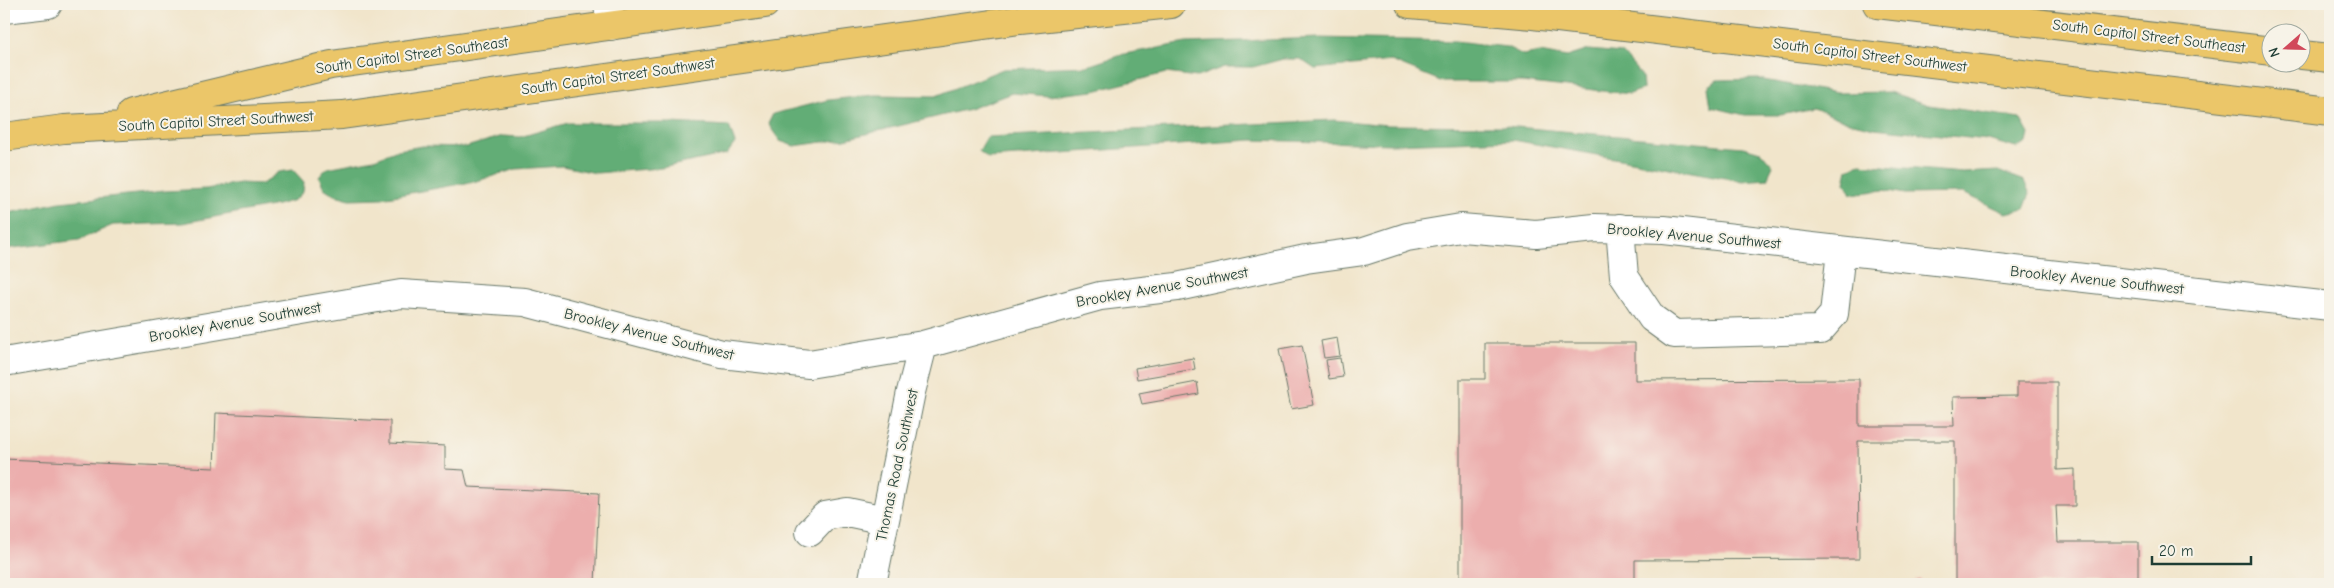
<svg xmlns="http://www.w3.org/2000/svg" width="2334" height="588" viewBox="0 0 2334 588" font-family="'Comic Neue',sans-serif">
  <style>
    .forest { fill: #62ad76; stroke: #407555 }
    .building { fill: #ecaead }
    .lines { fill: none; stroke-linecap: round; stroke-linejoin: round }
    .minor-casing { stroke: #687869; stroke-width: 30 }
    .major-casing { stroke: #687869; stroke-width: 30 }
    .minor { stroke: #fff; stroke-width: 28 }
    .major { stroke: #ebc669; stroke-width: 28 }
    .labels { text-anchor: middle; stroke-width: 4; stroke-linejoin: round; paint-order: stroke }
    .street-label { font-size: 15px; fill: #1f3d34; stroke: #f7f3e8 }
  </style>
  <rect width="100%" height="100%" fill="#f7f3e8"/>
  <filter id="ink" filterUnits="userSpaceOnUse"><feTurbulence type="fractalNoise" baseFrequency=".02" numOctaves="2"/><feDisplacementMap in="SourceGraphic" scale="10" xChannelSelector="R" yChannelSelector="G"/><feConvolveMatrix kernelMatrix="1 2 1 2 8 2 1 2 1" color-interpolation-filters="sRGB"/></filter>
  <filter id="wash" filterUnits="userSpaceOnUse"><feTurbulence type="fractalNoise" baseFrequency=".0096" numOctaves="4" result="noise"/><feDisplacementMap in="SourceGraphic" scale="20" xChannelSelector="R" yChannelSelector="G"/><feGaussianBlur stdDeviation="1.12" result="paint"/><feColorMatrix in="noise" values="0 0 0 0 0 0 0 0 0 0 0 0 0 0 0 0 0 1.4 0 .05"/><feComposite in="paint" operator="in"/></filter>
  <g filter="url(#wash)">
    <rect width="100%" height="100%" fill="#f1e5cb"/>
    <path class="forest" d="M 1319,38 L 1455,41 L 1507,47 L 1523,55 L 1540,52 L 1567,57 L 1589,50 L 1622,53 L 1642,76 L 1643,89 L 1630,94 L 1521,82 L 1443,82 L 1391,61 L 1315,69 L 1300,59 L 1283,59 L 1253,67 L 1224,67 L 1197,77 L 1166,73 L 1094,91 L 1048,96 L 1012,93 L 969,109 L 845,139 L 794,146 L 780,141 L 768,124 L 773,114 L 828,100 L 875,95 L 936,96 L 1003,69 L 1087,66 L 1124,54 L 1186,43 Z
      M 1758,79 L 1837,93 L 1889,92 L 1929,105 L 2020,118 L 2029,134 L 2027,143 L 2016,148 L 1988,140 L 1874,128 L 1845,121 L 1814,108 L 1781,115 L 1745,115 L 1711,107 L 1708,87 L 1717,80 Z
      M 1334,120 L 1388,125 L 1505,126 L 1743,147 L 1761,152 L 1773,166 L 1767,179 L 1742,181 L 1513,140 L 1391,144 L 1252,140 L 988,158 L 979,151 L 987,137 Z
      M 568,123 L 671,123 L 729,126 L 735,143 L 727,154 L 661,168 L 596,173 L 562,166 L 516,169 L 477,181 L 382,198 L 350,199 L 335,195 L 324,188 L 319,177 L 327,168 L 374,159 L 398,150 L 423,146 L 466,147 L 503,136 L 520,137 Z
      M 1860,164 L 1963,173 L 1998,171 L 2024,181 L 2030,194 L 2024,209 L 2006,213 L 1963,193 L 1905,194 L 1884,190 L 1851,194 L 1845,182 L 1848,169 Z
      M 293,170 L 304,182 L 303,192 L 295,200 L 277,205 L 183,223 L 113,225 L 79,240 L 4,249 L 4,214 L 60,202 L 165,191 L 206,189 L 239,183 L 262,184 L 279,172 Z"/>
    <g id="blocks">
      <path class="building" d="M 1337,338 L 1340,356 L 1324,358 L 1321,341 Z
        M 1485,343 L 1635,343 L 1635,380 L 1859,379 L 1859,426 L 1954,426 L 1953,397 L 2017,396 L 2017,382 L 2057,382 L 2057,470 L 2075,469 L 2075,506 L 2056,506 L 2058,542 L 2138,542 L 2138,584 L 1955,584 L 1955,441 L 1858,441 L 1859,559 L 1635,560 L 1635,584 L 1460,584 L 1460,379 L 1485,379 Z
        M 1302,345 L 1314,405 L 1291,409 L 1279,349 Z
        M 1193,358 L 1195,369 L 1137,379 L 1135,368 Z
        M 1340,358 L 1343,377 L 1329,379 L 1326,360 Z
        M 1197,382 L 1199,394 L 1142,404 L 1139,393 Z
        M 216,413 L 390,421 L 390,443 L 445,446 L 445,469 L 464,470 L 468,487 L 599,493 L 595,584 L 4,584 L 4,459 L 214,468 Z
        M 1919,579 L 1926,584 L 1910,584 Z"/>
    </g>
  </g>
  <g filter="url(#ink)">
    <use href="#blocks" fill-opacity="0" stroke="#687869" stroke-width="1"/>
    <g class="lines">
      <defs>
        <path id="minor" d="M 608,4 L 611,26
          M 4,9 L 48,4
          M 1620,228 L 1624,276 L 1652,318 L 1674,334 L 1820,330 L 1834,314 L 1841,251
          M 4,362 L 401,294 L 525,302 L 722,354 L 809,364 L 923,345 L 1100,296 L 1177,287 L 1306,259 L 1364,251 L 1407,237 L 1461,228 L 1536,234 L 1595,228 L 1664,230 L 2330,306
          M 810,532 L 825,516 L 847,512 L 885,520
          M 872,584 L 911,392 L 923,345"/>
        <path id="major" d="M 1410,4 L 1533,15 L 2330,111
          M 1877,4 L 2272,51
          M 2302,55 L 2330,58
          M 131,113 L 331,65 L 765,4
          M 4,137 L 64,129 L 342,115 L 1020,20 L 1171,4"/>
      </defs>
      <use href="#minor" class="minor-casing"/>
      <use href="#major" class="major-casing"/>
      <use href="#minor" class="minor"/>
      <use href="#major" class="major"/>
    </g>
  </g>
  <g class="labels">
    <g class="street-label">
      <text transform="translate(2149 36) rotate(7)" y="5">South Capitol Street Southeast</text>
      <text transform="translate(412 55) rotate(-8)" y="5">South Capitol Street Southeast</text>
      <text transform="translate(1870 55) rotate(7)" y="5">South Capitol Street Southwest</text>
      <text transform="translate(618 76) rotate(-8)" y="5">South Capitol Street Southwest</text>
      <text transform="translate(216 121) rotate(-3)" y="5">South Capitol Street Southwest</text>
      <text transform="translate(1694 236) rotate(5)" y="5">Brookley Avenue Southwest</text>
      <text transform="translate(2097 280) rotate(6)" y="5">Brookley Avenue Southwest</text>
      <text transform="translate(1162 287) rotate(-10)" y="5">Brookley Avenue Southwest</text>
      <text transform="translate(235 322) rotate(-10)" y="5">Brookley Avenue Southwest</text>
      <text transform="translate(649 334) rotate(14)" y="5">Brookley Avenue Southwest</text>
      <text transform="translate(897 465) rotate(-78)" y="5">Thomas Road Southwest</text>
    </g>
  </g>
  <rect width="2334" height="588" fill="none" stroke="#f7f3e8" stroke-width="20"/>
  <g transform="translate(2286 48) rotate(250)"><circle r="24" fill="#f7f3e8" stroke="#a1aaa0"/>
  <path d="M0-4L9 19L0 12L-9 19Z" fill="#d1495b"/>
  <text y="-8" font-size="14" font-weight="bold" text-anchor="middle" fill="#1f3d34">N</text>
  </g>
  <path d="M2152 556v8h99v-8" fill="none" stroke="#1f3d34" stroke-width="2.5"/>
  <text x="2159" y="556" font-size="15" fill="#1f3d34" stroke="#f7f3e8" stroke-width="4" paint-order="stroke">20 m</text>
</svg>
